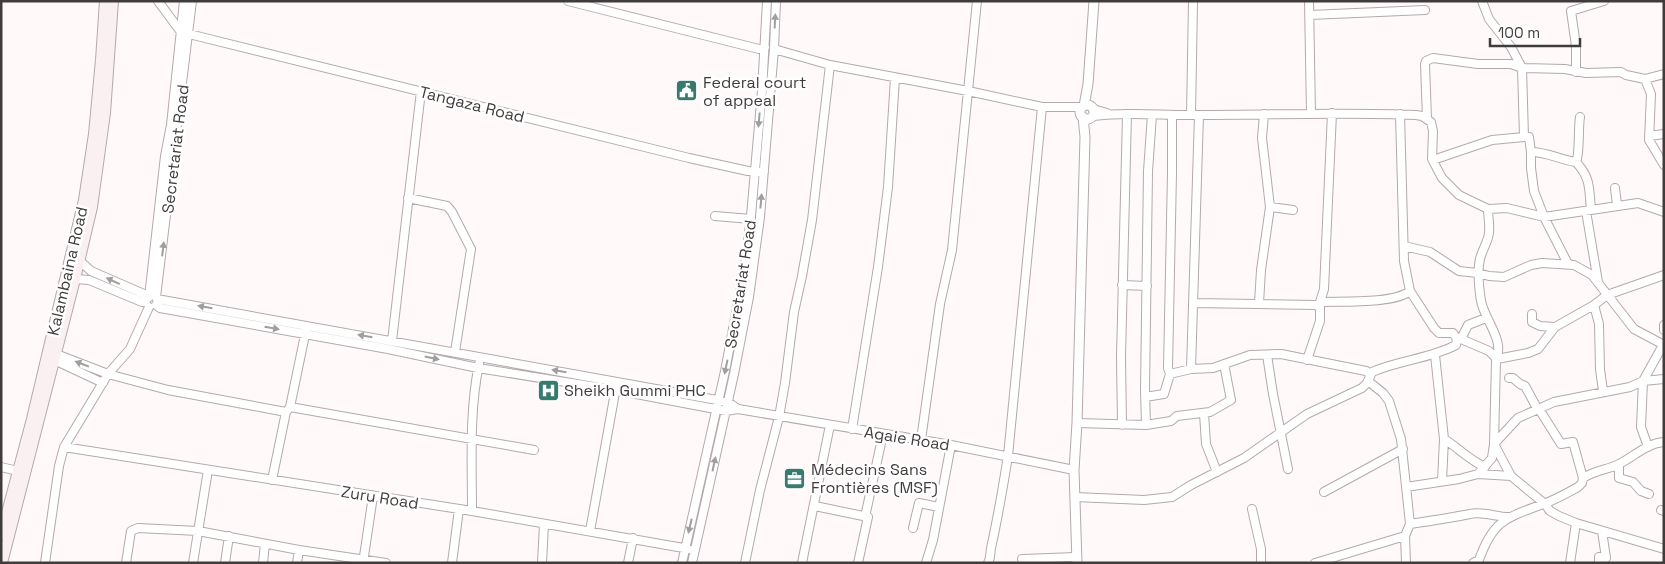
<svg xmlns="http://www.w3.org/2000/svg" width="1665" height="564" viewBox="0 0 1665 564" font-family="'Space Grotesk',sans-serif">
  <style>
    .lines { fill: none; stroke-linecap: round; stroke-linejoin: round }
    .minor-casing { stroke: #b5a9ab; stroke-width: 10 }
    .tertiary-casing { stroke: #b5a9ab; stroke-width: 11 }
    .secondary-casing { stroke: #b5a9ab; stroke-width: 12 }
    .minor { stroke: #fff; stroke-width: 8 }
    .tertiary { stroke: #fff; stroke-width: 9 }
    .secondary { stroke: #faf0f2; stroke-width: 10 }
    .oneway { fill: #a09e9e }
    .labels { text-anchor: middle; stroke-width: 5; stroke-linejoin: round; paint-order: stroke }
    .poi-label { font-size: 16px; fill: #413c3c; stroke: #fff; text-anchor: start }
    .street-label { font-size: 16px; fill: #413c3c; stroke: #fff }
  </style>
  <rect width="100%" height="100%" fill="#fff9fa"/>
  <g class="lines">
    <defs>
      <path id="minor" d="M 158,1 L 181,32 L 689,158 L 748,171 L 764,172
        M 568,1 L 759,49 L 765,47
        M 1309,1 L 1311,113
        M 1482,1 L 1489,19 L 1511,47 L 1522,68 L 1524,137 L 1529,137 L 1531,152 L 1531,168 L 1534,191 L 1544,217 L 1568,264
        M 1310,15 L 1425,10
        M 774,49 L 830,65 L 968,91 L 1042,107 L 1082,107
        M 1576,72 L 1576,46 L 1571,11 L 1604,1
        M 1645,79 L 1651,94 L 1649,140 L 1664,165
        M 1093,109 L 1107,113
        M 1400,114 L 1404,261 L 1410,291 L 1434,328 L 1439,333 L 1453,333 L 1457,339
        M 1191,115 L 1193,1
        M 1093,116 C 1128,111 1164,116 1199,115 C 1272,115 1344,112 1416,115 L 1422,116 L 1431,122 L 1433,131 L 1432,159 L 1442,178 L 1459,195 L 1488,209 L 1507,208 L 1544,217 L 1638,203 L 1664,212
        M 1427,119 L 1425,64 L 1426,61 L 1433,58 L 1478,64 L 1511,64 L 1522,68 L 1565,69 L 1586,73 L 1621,72 L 1626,75 L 1645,79 L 1664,74
        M 1649,136 L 1664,134
        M 1531,152 C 1547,152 1561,160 1576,162 C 1591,178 1589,189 1591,210
        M 1433,160 L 1492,140 L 1524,137
        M 1576,162 C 1580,155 1578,128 1580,117
        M 1615,188 L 1617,205
        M 408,198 L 447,206 L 452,212 L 471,249 L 455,352
        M 1270,207 L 1293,210
        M 1488,209 C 1488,217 1490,225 1489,233 C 1488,242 1482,250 1480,259 C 1477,271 1479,288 1481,301 C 1485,321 1505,340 1496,360 L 1494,444 L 1511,476
        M 1586,211 L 1598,282
        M 715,216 L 751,219
        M 1404,246 L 1430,252 L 1459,271 L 1478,273 L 1489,276 L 1504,277 L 1531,265 L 1542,263 L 1574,265 L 1592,275 L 1634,329 L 1664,345
        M 80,261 L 91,271 L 144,294 L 148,298
        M 75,279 L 89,280 L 142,302 L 146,302
        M 1122,285 L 1147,286
        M 149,297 L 165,156 L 171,125 L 184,1
        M 156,297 L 192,1
        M 157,299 L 728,402 L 738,409
        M 1320,302 C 1341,301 1394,304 1410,291
        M 1194,303 L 1315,305 L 1320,307
        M 1259,303 L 1261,270 L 1270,207 L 1262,138 L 1264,114
        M 156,305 L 160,308 L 388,349 L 478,368 L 615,390 L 726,411 L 738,409 L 951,445 L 1074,470
        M 1594,305 L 1599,324 L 1600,369 L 1603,391
        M 1532,314 L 1532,322 L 1540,326 L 1555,327
        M 1664,325 L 1664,330
        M 1461,339 L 1489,351 L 1497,359 L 1528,353 L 1538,349 L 1555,327 L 1594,305 L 1607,295 L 1664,275
        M 392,341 L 421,91
        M 56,354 L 108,374 L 168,390 L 286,412
        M 1267,355 L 1273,394 L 1288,469
        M 1435,355 L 1444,439 L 1442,481
        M 54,360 L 103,383
        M 1307,360 L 1320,321 L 1320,302 L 1324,289 L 1332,113
        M 1191,369 L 1199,115
        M 1170,374 L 1168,368 L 1172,173 L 1172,115
        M 1509,378 L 1513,378 L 1520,384 L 1525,386 L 1538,410
        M 1368,381 L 1383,393 L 1389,401 L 1401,439 L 1410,524 L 1405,536 L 1406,563
        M 1145,397 L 1164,394 L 1170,374 L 1191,369 L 1213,368 L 1250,355 L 1281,354 L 1366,371 L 1370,374
        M 290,407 L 534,450
        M 1539,409 L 1561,444 L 1573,442 L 1583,478
        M 1204,413 L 1206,444 L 1217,472
        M 1077,423 L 1146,425 L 1171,421 L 1177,416 L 1210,412 L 1231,400 L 1224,364
        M 1122,425 L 1121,357 L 1127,114
        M 1146,425 L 1145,391 L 1148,171 L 1152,115
        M 852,429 L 878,267 L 888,187 L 895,78
        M 1444,439 C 1459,448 1467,459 1485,467
        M 921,440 L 940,304 L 952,250 L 977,1
        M 64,447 L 472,511 L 695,550
        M 1648,447 L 1641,427 L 1643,381 L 1663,345
        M 1619,464 L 1619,478 L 1633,482 L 1641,491 L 1649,494
        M 1,467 L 18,471
        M 1478,474 L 1511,476 L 1545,504 L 1550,511 L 1559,516 L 1576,523 L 1664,549
        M 272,480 L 286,412 L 290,407 L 306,330
        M 1406,487 L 1459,479 L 1478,474 L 1492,458 L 1494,444 L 1518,418 L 1554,402 L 1630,387 L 1643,381 L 1664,379
        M 1324,492 L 1403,449
        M 1075,497 L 1144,500 L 1172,497 L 1191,485 L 1244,458 L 1307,414 L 1362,388 L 1367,383 L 1372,372 C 1399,360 1429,359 1456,345 L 1457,339 L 1461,339 L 1468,325 L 1486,318
        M 815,506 L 868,517 L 858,563
        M 1252,509 L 1261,549 L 1261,563
        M 1661,510 L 1664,511
        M 472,511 C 472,463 469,412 479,364
        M 865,517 L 883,434
        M 1410,524 C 1430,521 1450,518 1470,514 C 1483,511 1496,517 1509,517
        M 913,528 L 919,503 L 939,507
        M 590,531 L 616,387
        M 299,550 L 386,563
        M 1022,559 L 1076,557
        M 45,563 L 59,466 L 64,447 L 108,374 L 130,349 L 149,307
        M 126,563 L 131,531 L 138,528 L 198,531 L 299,550 L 297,563
        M 193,563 L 208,470
        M 225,563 L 229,536
        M 263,563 L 265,544
        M 363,563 L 373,496
        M 452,563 L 459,509
        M 542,563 L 544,524
        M 628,563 L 633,538
        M 682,563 L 725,371 L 745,266 L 751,216 L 762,91 L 767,1
        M 692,563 L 734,374 L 749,297 L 760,217 L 774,49 L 776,1
        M 745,563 L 760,490 L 779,417 L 785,383 L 794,312 L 802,276 L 812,220 L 830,65
        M 802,563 L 830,425
        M 926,563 L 933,540 L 951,445
        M 988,563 C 991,558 990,553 991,548 C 998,517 1003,487 1008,456 L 1042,107
        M 1315,563 L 1405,536
        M 1473,563 L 1479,560 C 1493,520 1506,518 1543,504 C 1555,500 1567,493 1578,487 L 1582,483 L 1583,478 C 1594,471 1605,470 1617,465 C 1633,458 1646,443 1664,442
        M 1570,563 L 1576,523
        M 1599,563 L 1599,557 L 1606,558 L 1602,531"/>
      <path id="tertiary" d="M1080 112a7 7 0 1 1 14 0a7 7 0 1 1-14 0Z
        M 1084,106 L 1088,84 L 1094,1
        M 1077,563 L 1074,470 L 1077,423 L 1085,137 L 1083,117"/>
      <path id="secondary" d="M 1,535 L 32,419 L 84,200 L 94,134 L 101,60 L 105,1
        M 2,563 L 75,279 L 92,207 L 105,113 L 113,1"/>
    </defs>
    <use href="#minor" class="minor-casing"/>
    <use href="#tertiary" class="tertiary-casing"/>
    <use href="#secondary" class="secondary-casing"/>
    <use href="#minor" class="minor"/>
    <use href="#tertiary" class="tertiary"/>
    <use href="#secondary" class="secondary"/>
  </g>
  <defs><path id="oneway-solid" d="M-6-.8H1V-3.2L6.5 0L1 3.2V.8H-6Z" transform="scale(1.25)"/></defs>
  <g class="oneway">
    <use href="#oneway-solid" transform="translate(775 21) rotate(-87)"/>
    <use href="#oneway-solid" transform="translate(759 120) rotate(95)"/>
    <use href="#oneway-solid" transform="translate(761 201) rotate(-85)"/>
    <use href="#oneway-solid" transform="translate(163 249) rotate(-83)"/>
    <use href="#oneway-solid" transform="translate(113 281) rotate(-155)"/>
    <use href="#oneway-solid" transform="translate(205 307) rotate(-170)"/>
    <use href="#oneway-solid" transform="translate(272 328) rotate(10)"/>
    <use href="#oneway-solid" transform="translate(365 336) rotate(-170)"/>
    <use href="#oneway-solid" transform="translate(432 358) rotate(12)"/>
    <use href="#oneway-solid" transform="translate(82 364) rotate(-159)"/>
    <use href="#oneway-solid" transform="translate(726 367) rotate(102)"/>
    <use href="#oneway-solid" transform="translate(559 371) rotate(-170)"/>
    <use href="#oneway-solid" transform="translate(714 464) rotate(-78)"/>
    <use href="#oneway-solid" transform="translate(690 526) rotate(103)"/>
  </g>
  <defs>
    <symbol id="civic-square" viewBox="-11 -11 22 22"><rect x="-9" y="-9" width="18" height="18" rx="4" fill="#377b6f" stroke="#fff"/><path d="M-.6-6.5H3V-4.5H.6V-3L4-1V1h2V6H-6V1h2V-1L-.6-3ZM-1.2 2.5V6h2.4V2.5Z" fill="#fff"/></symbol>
    <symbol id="hospital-square" viewBox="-11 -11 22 22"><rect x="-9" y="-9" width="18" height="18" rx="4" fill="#377b6f" stroke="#fff"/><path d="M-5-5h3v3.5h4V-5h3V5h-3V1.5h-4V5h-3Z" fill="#fff"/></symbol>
    <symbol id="office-square" viewBox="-11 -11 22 22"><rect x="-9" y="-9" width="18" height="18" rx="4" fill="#377b6f" stroke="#fff"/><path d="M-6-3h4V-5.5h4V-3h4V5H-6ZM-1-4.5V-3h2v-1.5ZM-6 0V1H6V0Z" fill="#fff"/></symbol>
  </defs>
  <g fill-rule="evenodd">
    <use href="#civic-square" x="674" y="78" width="25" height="25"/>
    <use href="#hospital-square" x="536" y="378" width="25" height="25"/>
    <use href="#office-square" x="782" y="466" width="25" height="25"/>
  </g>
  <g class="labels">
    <g class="poi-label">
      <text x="703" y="88">Federal court<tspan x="703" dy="18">of appeal</tspan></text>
      <text x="564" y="396">Sheikh Gummi PHC</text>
      <text x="811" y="475">Médecins Sans<tspan x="811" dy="18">Frontières (MSF)</tspan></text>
    </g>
    <g class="street-label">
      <text transform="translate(472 104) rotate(14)" y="6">Tangaza Road</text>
      <text transform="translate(175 149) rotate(-83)" y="6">Secretariat Road</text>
      <text transform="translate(67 271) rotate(-77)" y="6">Kalambaina Road</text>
      <text transform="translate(740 284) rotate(-81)" y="6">Secretariat Road</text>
      <text transform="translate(907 438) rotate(9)" y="6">Agaie Road</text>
      <text transform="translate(380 497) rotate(9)" y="6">Zuru Road</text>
    </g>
  </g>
  <rect width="1665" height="564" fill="none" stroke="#413c3c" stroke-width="5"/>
  <path d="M1490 38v8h90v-8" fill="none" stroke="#413c3c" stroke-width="2.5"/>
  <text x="1498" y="38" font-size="15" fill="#413c3c" stroke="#ffffff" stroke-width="4" paint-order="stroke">100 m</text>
</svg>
